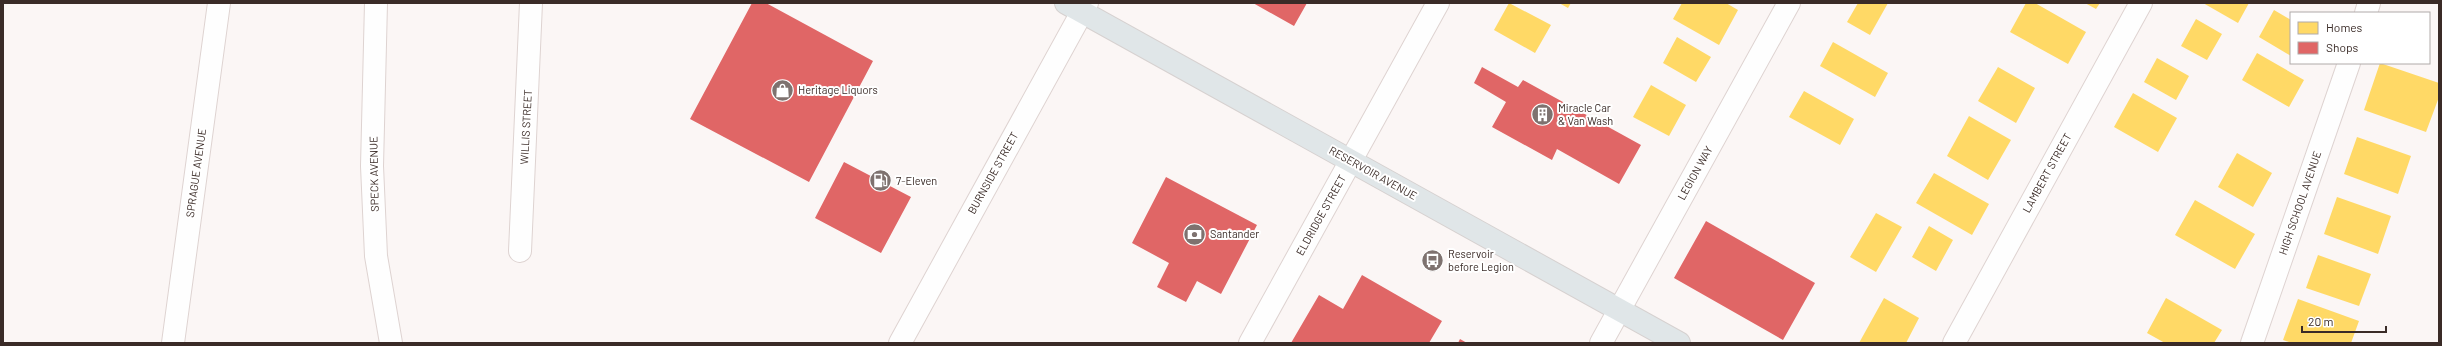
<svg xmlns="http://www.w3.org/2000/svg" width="2442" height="346" viewBox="0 0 2442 346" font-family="Barlow,sans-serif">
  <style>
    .homes { fill: #ffd966 }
    .shops { fill: #e06666 }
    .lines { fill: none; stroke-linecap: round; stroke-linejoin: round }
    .minor-casing { stroke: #ded3d1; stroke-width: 24 }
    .major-casing { stroke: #d6d1d0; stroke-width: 24 }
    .minor { stroke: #fefefe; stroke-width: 22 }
    .major { stroke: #e0e6e8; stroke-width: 22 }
    .labels { text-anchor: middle; stroke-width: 4; stroke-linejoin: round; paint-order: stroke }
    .poi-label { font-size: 11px; fill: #3a2b27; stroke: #fff; text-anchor: start }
    .street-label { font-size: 11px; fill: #3a2b27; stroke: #fff }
  </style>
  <rect width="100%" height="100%" fill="#fbf6f5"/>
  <path class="homes" d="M 1509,3 L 1551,25 L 1535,53 L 1494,30 Z
    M 1559,3 L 1571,3 L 1568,8 Z
    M 1682,3 L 1726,3 L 1738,10 L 1719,45 L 1673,19 Z
    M 1858,3 L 1888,3 L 1870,35 L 1847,22 Z
    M 2026,3 L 2035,3 L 2086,32 L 2068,64 L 2010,32 Z
    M 2085,3 L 2100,3 L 2096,9 Z
    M 2203,3 L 2249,3 L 2238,23 Z
    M 2274,10 L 2291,20 L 2291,56 L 2259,37 Z
    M 2196,19 L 2222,34 L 2207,60 L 2181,46 Z
    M 1677,37 L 1711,57 L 1696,82 L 1663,63 Z
    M 1833,42 L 1888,73 L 1875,97 L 1820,66 Z
    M 2257,53 L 2304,80 L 2289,107 L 2242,80 Z
    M 2157,58 L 2189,76 L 2176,100 L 2144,82 Z
    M 2380,63 L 2439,83 L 2439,97 L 2426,132 L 2364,110 Z
    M 1998,67 L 2035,88 L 2016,123 L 1978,101 Z
    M 1651,85 L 1686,105 L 1669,136 L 1633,117 Z
    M 1804,91 L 1854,119 L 1840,145 L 1789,117 Z
    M 2133,93 L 2177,118 L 2158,152 L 2114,127 Z
    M 1969,116 L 2011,140 L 1988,180 L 1947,156 Z
    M 2357,137 L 2411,156 L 2398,194 L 2344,174 Z
    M 2237,153 L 2272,173 L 2253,207 L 2218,187 Z
    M 1934,173 L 1989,204 L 1972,235 L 1916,203 Z
    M 2337,197 L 2391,216 L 2378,254 L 2324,234 Z
    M 2195,200 L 2255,234 L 2235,269 L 2175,235 Z
    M 1876,213 L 1902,227 L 1876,272 L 1850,257 Z
    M 1929,226 L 1953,240 L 1936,271 L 1912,257 Z
    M 2318,255 L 2371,274 L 2359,306 L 2306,288 Z
    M 1884,298 L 1919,318 L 1906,343 L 1859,343 Z
    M 2166,298 L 2222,330 L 2214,343 L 2165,343 L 2147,333 Z
    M 2298,299 L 2359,321 L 2351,343 L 2292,343 L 2283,340 Z"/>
  <path class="shops" d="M 752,3 L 766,3 L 873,61 L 809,182 L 690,119 Z
    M 1253,3 L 1307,3 L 1294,26 Z
    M 1482,67 L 1518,87 L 1523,80 L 1641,145 L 1619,184 L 1557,149 L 1552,160 L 1492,127 L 1506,102 L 1474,83 Z
    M 844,162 L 911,197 L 881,253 L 815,218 Z
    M 1166,177 L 1257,225 L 1221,294 L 1197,281 L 1186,302 L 1157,287 L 1169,263 L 1132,243 Z
    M 1706,221 L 1815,283 L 1783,340 L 1674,278 Z
    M 1362,275 L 1442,321 L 1429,343 L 1291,343 L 1319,295 L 1343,309 Z
    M 1460,339 L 1467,343 L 1458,343 Z"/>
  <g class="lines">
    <defs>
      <path id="minor" d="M 376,3 L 372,166 L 376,256 L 391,343
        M 2366,13 L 2369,3
        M 520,251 L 531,3
        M 173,343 L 219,3
        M 900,343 L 1087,3
        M 1250,343 L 1438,3
        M 1601,343 L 1789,3
        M 1954,343 L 2141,3
        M 2252,343 L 2349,63"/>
      <path id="major" d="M 1066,3 L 1679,343"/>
    </defs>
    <use href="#minor" class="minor-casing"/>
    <use href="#major" class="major-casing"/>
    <use href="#minor" class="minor"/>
    <use href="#major" class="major"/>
  </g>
  <defs>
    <symbol id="shop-disc" viewBox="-11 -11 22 22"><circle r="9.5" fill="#7e726f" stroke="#fff"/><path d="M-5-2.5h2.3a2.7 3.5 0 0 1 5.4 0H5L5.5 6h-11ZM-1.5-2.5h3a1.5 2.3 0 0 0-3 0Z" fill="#fff"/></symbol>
    <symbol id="building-disc" viewBox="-11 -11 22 22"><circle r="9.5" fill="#7e726f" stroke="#fff"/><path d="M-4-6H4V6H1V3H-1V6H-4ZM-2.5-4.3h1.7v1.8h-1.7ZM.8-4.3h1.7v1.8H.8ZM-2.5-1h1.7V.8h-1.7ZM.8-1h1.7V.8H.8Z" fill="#fff"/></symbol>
    <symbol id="fuel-disc" viewBox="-11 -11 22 22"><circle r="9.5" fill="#7e726f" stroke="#fff"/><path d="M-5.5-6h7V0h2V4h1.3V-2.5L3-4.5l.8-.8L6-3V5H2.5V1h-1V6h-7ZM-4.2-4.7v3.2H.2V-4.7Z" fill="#fff"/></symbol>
    <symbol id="bank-disc" viewBox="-11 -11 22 22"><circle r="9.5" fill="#7e726f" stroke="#fff"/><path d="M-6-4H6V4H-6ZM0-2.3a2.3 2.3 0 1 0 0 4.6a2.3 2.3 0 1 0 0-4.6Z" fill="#fff"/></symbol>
    <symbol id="bus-disc" viewBox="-11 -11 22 22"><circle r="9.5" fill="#7e726f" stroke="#fff"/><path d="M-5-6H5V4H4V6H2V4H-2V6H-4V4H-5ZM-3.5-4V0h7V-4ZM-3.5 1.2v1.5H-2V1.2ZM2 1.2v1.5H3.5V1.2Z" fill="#fff"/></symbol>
  </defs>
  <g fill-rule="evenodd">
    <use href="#shop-disc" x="770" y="78" width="25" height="25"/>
    <use href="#building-disc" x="1530" y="102" width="25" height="25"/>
    <use href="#fuel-disc" x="868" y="168" width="25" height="25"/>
    <use href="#bank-disc" x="1182" y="222" width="25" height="25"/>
    <use href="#bus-disc" x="1420" y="248" width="25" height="25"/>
  </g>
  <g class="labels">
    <g class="poi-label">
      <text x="798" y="94">Heritage Liquors</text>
      <text x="1558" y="112">Miracle Car<tspan x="1558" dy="13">&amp; Van Wash</tspan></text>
      <text x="896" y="185">7-Eleven</text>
      <text x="1210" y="238">Santander</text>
      <text x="1448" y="258">Reservoir<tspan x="1448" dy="13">before Legion</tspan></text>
    </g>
    <g class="street-label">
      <text transform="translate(526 127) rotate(-87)" y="4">WILLIS STREET</text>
      <text transform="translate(196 173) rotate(-82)" y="4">SPRAGUE AVENUE</text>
      <text transform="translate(993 173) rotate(-61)" y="4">BURNSIDE STREET</text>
      <text transform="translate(1373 173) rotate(29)" y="4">RESERVOIR AVENUE</text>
      <text transform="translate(1695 173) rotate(-61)" y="4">LEGION WAY</text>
      <text transform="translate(2047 173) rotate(-61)" y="4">LAMBERT STREET</text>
      <text transform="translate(374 174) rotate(-91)" y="4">SPECK AVENUE</text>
      <text transform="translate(2300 203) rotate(-71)" y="4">HIGH SCHOOL AVENUE</text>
      <text transform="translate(1321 215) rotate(-61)" y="4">ELDRIDGE STREET</text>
    </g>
  </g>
  <rect width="2442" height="346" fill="none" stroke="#3a2b27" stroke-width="8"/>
  <rect x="2290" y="12" width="140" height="52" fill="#ffffff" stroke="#b0aaa9"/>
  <rect x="2298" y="22" width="20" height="12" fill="#ffd966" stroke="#b0aaa9"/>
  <text x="2326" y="32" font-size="12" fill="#3a2b27">Homes</text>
  <rect x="2298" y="42" width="20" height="12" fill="#e06666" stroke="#b0aaa9"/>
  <text x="2326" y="52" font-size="12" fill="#3a2b27">Shops</text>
  <path d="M2302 326v6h84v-6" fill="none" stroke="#3a2b27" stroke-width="2"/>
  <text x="2308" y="326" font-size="12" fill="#3a2b27" stroke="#ffffff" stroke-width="3" paint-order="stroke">20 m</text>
</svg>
